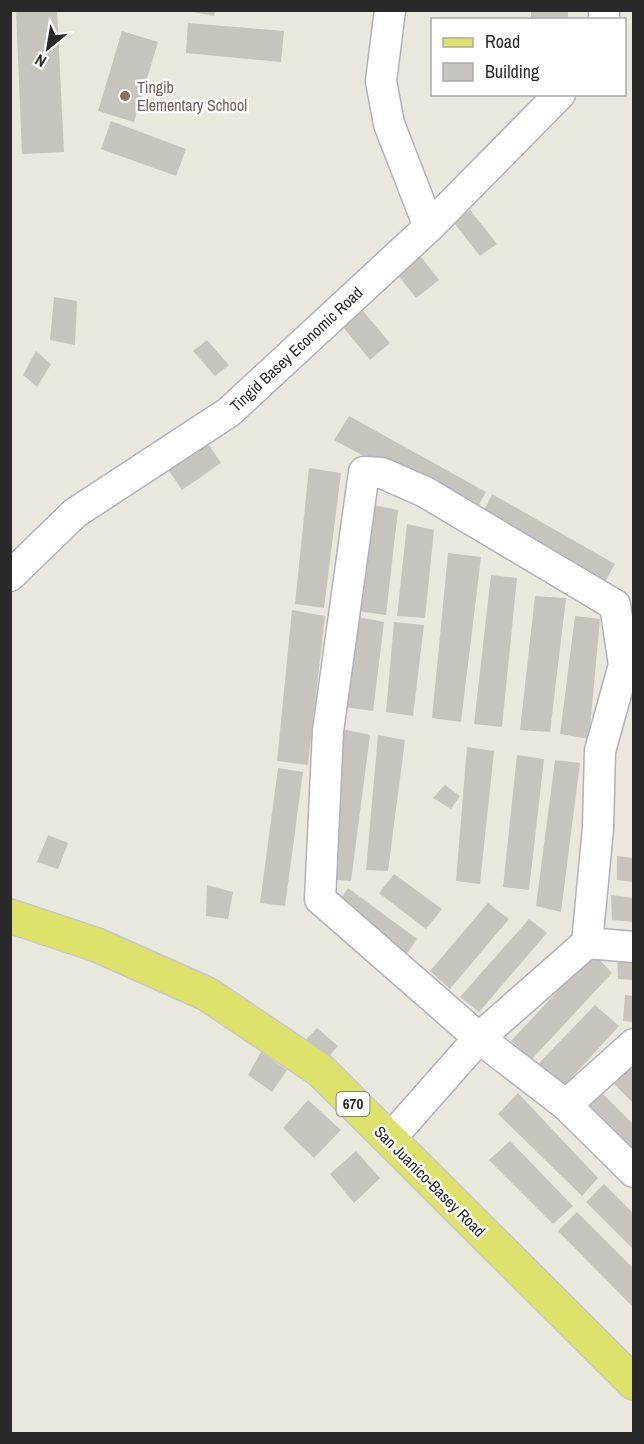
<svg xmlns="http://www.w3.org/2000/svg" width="644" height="1444" viewBox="0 0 644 1444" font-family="'Archivo Narrow',sans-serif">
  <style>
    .building { fill: #c6c4bc }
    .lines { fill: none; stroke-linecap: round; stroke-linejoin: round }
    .minor-casing { stroke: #b1b0bc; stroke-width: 33 }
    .primary-casing { stroke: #c7c7c7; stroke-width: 36 }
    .minor { stroke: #fff; stroke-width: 30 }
    .primary { stroke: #dee26a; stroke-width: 33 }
    .education-dot { fill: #8d6e63; stroke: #fff; stroke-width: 2 }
    .labels { text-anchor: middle; stroke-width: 5; stroke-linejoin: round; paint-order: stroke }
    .shield { fill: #fff; stroke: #696969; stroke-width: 1.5 }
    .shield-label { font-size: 15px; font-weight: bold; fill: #292929 }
    .education-label { font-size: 16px; fill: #785e54; stroke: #fff; text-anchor: start }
    .street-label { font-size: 16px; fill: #292929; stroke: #fff }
  </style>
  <rect width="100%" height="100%" fill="#eae8dd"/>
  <path class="building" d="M 16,10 L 57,10 L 64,152 L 22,154 Z
    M 183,10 L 215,10 L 214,16 Z
    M 531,10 L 568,10 L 568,20 L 531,20 Z
    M 188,23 L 284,31 L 281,62 L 186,53 Z
    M 122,31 L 158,42 L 134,122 L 98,111 Z
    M 111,121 L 186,149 L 176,176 L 101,149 Z
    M 470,210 L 497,244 L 480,256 L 454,223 Z
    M 418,253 L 439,280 L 416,298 L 395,271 Z
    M 54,297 L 77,301 L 75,345 L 50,340 Z
    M 363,311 L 390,343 L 370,360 L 343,327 Z
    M 207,340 L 229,365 L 215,376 L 193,351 Z
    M 36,351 L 51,364 L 37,387 L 23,375 Z
    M 349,416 L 486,492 L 473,515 L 334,440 Z
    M 200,432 L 221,463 L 182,490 L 161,459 Z
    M 309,468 L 341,473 L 324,608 L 295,604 Z
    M 492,494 L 615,564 L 602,587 L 480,519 Z
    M 369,504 L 398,510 L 386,615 L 357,611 Z
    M 407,524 L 434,530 L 425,618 L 397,616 Z
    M 448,553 L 481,557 L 461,722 L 432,718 Z
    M 491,575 L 517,578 L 502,727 L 474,724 Z
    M 535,596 L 566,598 L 550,732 L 520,730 Z
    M 292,610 L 325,616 L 308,765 L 277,761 Z
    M 353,616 L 384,622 L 373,711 L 344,707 Z
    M 575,616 L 600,619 L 589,739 L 560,734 Z
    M 394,622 L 424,625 L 413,716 L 386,712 Z
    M 342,729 L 370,735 L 351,881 L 326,879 Z
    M 378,735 L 405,740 L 388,871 L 366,870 Z
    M 467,747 L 494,751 L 480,884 L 456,881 Z
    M 517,755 L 544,759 L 529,890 L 503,887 Z
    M 555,760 L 580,763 L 561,912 L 536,906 Z
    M 278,768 L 303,772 L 285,906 L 260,903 Z
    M 445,785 L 460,796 L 451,809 L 433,798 Z
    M 48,835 L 68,843 L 58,869 L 37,862 Z
    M 617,856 L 634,858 L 634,882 L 617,880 Z
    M 394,874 L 442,909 L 426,929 L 379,893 Z
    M 207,885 L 233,892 L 228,919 L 206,916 Z
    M 348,888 L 417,939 L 403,959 L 335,907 Z
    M 611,895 L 634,898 L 634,922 L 612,920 Z
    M 488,903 L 509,919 L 450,989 L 430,971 Z
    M 529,919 L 547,933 L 479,1012 L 460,997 Z
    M 593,953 L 612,973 L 532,1059 L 511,1041 Z
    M 617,953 L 634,956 L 634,980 L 618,979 Z
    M 625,995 L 634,996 L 634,1022 L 623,1021 Z
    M 595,1005 L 619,1026 L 564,1086 L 538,1064 Z
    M 317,1028 L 338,1046 L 324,1062 L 303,1043 Z
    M 261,1052 L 287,1070 L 272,1092 L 248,1075 Z
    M 631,1066 L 634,1068 L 634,1104 L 613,1083 Z
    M 598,1089 L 634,1125 L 634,1157 L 582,1106 Z
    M 518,1093 L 598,1178 L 582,1196 L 498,1114 Z
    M 308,1100 L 341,1130 L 314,1158 L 283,1128 Z
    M 510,1141 L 573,1206 L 553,1224 L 489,1160 Z
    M 356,1151 L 380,1178 L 354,1203 L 330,1174 Z
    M 604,1184 L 634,1214 L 634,1250 L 586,1202 Z
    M 577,1212 L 634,1269 L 634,1308 L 558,1231 Z"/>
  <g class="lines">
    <defs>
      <path id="minor" d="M 390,10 L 381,81 L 389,124 L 429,227
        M 604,20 L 604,10
        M 10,576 L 75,513 L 229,412 L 429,227 L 560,94
        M 634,947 L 587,943 L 598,828 L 600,751 L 624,665 L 615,605 L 425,492 L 382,473 L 364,472 L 328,731 L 320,899 L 479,1038 L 566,1105 L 634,1172
        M 566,1105 L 634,1044
        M 389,1140 L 479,1038 L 587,943"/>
      <path id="primary" d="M 10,916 L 97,945 L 207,994 L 320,1070 L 634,1383"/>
    </defs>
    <use href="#minor" class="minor-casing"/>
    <use href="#primary" class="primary-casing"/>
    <use href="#minor" class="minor"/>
    <use href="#primary" class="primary"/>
  </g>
  <circle class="education-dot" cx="125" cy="96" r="6"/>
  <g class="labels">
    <rect class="shield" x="336.5" y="1092" width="33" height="24" rx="4.5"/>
    <g class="shield-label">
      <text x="353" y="1109">670</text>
    </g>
    <g class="education-label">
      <text x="137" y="93">Tingib<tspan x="137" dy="18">Elementary School</tspan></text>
    </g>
    <g class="street-label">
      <text transform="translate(296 349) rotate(-43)" y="6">Tingid Basey Economic Road</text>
      <text transform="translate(430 1181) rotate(45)" y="6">San Juanico-Basey Road</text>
    </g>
  </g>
  <rect width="644" height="1444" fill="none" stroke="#292929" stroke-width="24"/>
  <rect x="431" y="18" width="195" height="78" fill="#ffffff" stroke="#a9a9a9" stroke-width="1.5"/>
  <rect x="443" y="38" width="30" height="9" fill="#dee26a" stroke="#a9a9a9" stroke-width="1.5"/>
  <text x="485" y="48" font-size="18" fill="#292929">Road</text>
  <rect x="443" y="63" width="30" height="18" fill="#c6c4bc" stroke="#a9a9a9" stroke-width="1.5"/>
  <text x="485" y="78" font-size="18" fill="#292929">Building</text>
  <g transform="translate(48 48) rotate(210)" stroke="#ffffff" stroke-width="4.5" paint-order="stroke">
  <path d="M0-4.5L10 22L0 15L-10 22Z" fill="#292929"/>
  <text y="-9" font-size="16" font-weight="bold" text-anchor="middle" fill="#292929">N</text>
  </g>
</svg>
